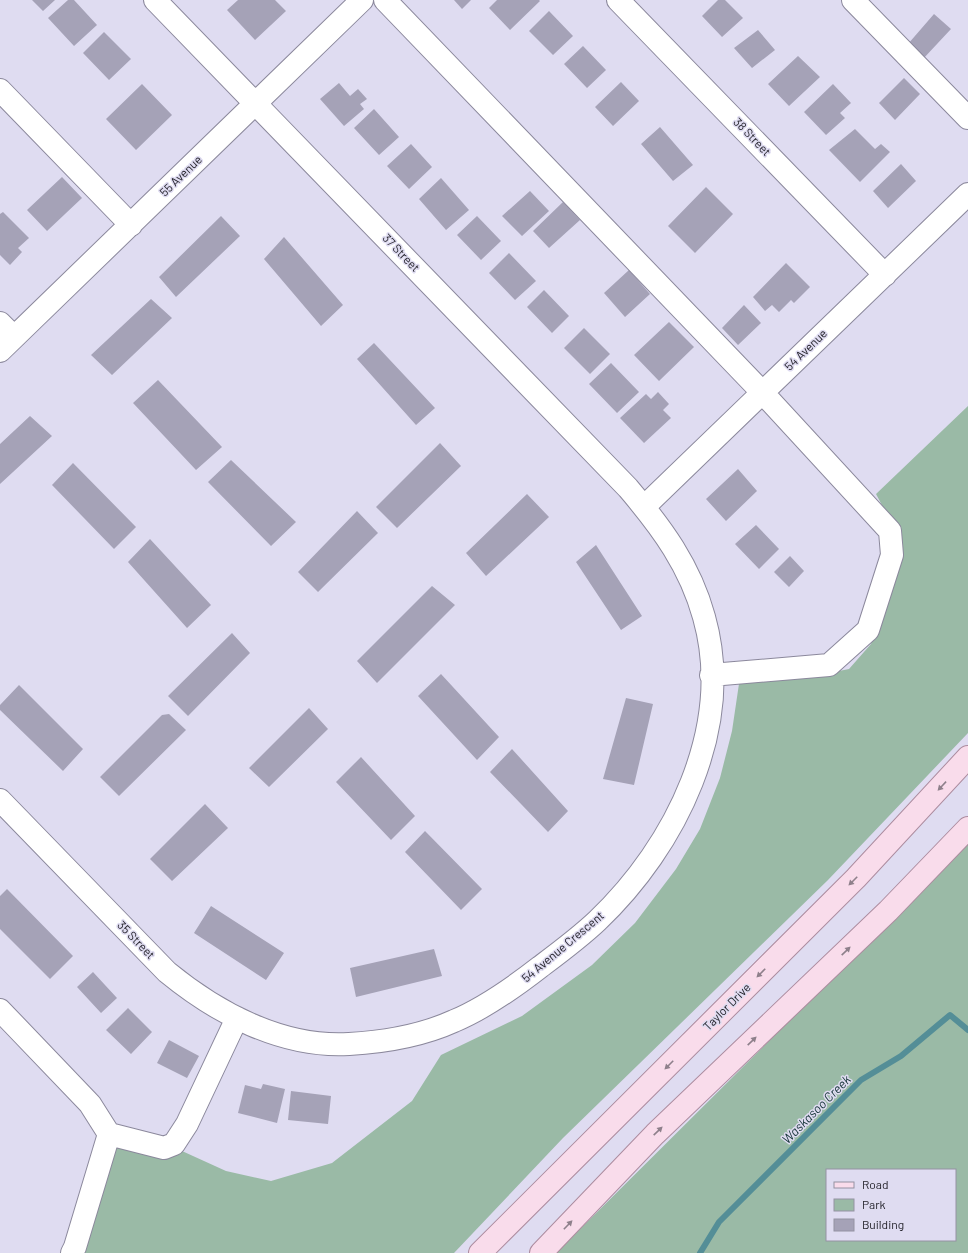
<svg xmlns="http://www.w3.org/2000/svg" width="968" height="1253" viewBox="0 0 968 1253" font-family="Barlow,sans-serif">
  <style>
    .green { fill: #9abaa6; fill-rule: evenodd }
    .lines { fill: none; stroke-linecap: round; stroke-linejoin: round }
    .stream { stroke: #548e97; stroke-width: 6 }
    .building { fill: #a5a2b7 }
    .minor-casing { stroke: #8b889c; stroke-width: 24 }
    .major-casing { stroke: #ac8c9f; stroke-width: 24 }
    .minor { stroke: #fff; stroke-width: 22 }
    .major { stroke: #f9dceb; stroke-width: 22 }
    .oneway { fill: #8e808b }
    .labels { text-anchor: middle; stroke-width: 3; stroke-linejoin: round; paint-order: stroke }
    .street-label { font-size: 12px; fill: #24232b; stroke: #dfdcf1 }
    .water-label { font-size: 13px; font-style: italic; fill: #123135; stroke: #dfdcf1 }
  </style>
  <rect width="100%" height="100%" fill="#dfdcf1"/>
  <path class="green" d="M 968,406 L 968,733 L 828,880 L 563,1138 L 454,1253 L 74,1253 L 112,1132 L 182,1151 L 226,1171 L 271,1181 L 332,1163 L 412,1101 L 441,1055 L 522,1016 L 592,965 L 635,923 L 676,869 L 700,829 L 720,778 L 732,731 L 740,677 L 819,675 L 849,669 L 871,644 L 902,543 L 876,494 Z
    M 968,840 L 968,1253 L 556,1253 L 952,859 ZM 827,1170 L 955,1170 L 955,1240 L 827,1240 Z"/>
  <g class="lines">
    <path class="stream" d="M 700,1253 L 719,1222 L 861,1080 L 901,1056 L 950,1015 L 968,1030"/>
  </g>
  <path class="building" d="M 32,0 L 55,0 L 43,11 Z
    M 68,0 L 74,0 L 97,25 L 74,46 L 48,18 Z
    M 238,0 L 275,0 L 286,11 L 255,40 L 227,10 Z
    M 454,0 L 471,0 L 462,9 Z
    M 497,0 L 539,0 L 540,1 L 510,30 L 489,8 Z
    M 718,0 L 725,0 L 743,18 L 722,37 L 702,16 Z
    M 549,11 L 573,36 L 553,55 L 529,31 Z
    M 934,14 L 951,29 L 923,59 L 908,44 Z
    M 758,30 L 775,50 L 752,68 L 734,48 Z
    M 104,32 L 131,59 L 109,80 L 83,53 Z
    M 583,46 L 606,70 L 587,88 L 564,64 Z
    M 798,56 L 820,77 L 789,106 L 768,84 Z
    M 904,78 L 920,94 L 895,120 L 879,103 Z
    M 621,82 L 639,101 L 613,126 L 595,107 Z
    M 339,83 L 350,96 L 358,89 L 367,99 L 360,104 L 364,109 L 344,126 L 320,99 Z
    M 142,84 L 172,115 L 136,150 L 106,119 Z
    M 833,84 L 851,103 L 840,113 L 845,118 L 826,135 L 804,112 Z
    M 374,109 L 399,137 L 379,155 L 354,128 Z
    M 660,127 L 693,165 L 673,181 L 641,144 Z
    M 855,129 L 875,149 L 881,144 L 890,152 L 860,182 L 829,150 Z
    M 411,144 L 432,167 L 409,189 L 387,166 Z
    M 901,164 L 916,181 L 888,208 L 873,191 Z
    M 62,177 L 82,198 L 47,231 L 27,210 Z
    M 441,178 L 469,210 L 446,230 L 419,199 Z
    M 706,187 L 733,214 L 695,253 L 668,226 Z
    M 530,191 L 549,211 L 522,236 L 502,216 Z
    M 563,202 L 580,220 L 549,248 L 533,231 Z
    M 3,212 L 29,238 L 18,248 L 22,252 L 10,265 L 0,255 L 0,214 Z
    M 221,216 L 240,236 L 176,297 L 159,277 Z
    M 477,216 L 501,241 L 481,260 L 457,235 Z
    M 284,237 L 343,305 L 321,326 L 264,259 Z
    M 509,253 L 536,281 L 515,300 L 489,273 Z
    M 786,263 L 810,287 L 794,303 L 791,300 L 779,312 L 772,305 L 765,311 L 753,297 Z
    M 629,270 L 650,294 L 625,317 L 604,293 Z
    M 544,290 L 569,316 L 552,333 L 527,307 Z
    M 151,299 L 172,318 L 112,375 L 91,355 Z
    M 744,305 L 761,323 L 738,345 L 722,328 Z
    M 669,322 L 694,347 L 659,381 L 634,355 Z
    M 584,328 L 610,354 L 590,374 L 564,348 Z
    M 374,343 L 435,408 L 416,425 L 357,359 Z
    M 611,363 L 639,392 L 617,413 L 589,384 Z
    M 158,380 L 222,447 L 196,470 L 133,403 Z
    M 658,392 L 669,404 L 663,410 L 671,418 L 644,443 L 620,418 L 646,394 L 651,399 Z
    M 30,416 L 52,436 L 0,484 L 0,444 Z
    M 440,443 L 461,466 L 397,528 L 376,507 Z
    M 231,460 L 296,522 L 271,546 L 208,482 Z
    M 73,463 L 136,527 L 114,549 L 52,485 Z
    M 738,469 L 757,491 L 726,521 L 706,499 Z
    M 527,494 L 549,517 L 486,576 L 466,553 Z
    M 357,511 L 378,533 L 318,592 L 298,572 Z
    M 756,525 L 779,549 L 759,569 L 735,544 Z
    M 150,539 L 211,605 L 187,628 L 128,562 Z
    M 596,545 L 642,616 L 621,630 L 576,562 Z
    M 790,556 L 804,571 L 789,587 L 774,572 Z
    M 432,586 L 455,605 L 377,683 L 357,661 Z
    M 232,633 L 250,653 L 188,716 L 168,696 Z
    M 441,674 L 499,737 L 477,760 L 418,696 Z
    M 19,685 L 83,749 L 63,771 L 0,710 L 0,705 Z
    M 626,698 L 653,704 L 634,785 L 603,779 Z
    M 309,708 L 328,729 L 269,787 L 249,768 Z
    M 169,714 L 186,730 L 119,796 L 100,777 L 162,715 Z
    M 512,749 L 568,811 L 548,832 L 490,772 Z
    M 361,757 L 415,816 L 391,840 L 336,782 Z
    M 205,804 L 228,828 L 172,881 L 150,859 Z
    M 425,831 L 482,889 L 461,910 L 405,852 Z
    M 7,889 L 73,956 L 50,979 L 0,929 L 0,896 Z
    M 211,906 L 284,953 L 266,980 L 194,933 Z
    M 434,949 L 442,976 L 356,997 L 350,968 Z
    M 93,972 L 117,998 L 101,1013 L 77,987 Z
    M 128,1008 L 152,1032 L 131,1054 L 106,1030 Z
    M 169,1040 L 199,1056 L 187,1078 L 157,1063 Z
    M 263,1084 L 285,1089 L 277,1123 L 238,1113 L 245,1085 L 261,1089 Z
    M 291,1091 L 331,1096 L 328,1124 L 288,1120 Z"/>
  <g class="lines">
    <defs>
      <path id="minor" d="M 385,0 L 762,392 L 890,531 L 892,555 L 868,630 L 829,665 L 711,675
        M 618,0 L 885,275
        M 853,0 L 968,118
        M 0,90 L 131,225
        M 0,323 L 14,337
        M 0,351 L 362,0
        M 644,507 L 968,194
        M 0,800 L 167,972 C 217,1013 282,1048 349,1044 C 384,1042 421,1036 454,1021 C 485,1008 513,988 540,967 C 560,952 579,938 597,921 C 676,846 735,727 704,617 C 690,566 662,528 628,488 L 155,0
        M 0,1010 L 90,1104 L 109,1134 L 164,1148 L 174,1144 L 187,1124 L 237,1018
        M 72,1253 L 75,1247 L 109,1134"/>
      <path id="major" d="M 480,1253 L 856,878 L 968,757
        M 541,1253 L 655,1134 L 888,911 L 968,828"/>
    </defs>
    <use href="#minor" class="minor-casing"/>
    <use href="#major" class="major-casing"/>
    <use href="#minor" class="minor"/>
    <use href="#major" class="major"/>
  </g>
  <defs><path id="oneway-solid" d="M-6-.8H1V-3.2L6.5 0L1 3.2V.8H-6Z"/></defs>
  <g class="oneway">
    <use href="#oneway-solid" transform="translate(942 786) rotate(133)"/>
    <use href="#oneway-solid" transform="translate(853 881) rotate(135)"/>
    <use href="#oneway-solid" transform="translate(846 951) rotate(-44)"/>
    <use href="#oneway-solid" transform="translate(761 973) rotate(135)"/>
    <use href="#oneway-solid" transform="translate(752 1041) rotate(-44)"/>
    <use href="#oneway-solid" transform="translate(669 1065) rotate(135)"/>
    <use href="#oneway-solid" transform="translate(658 1131) rotate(-44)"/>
    <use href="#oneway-solid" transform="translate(568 1225) rotate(-46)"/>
  </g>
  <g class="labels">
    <g class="street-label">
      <text transform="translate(752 137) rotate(46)" y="4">38 Street</text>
      <text transform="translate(181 176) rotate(-44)" y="4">55 Avenue</text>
      <text transform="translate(401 253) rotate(46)" y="4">37 Street</text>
      <text transform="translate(806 350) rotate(-44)" y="4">54 Avenue</text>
      <text transform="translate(136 940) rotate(46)" y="4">35 Street</text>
      <text transform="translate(563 947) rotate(-40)" y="4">54 Avenue Crescent</text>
      <text transform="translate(727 1007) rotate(-45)" y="4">Taylor Drive</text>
    </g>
    <g class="water-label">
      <text transform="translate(816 1109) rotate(-45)" y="5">Waskasoo Creek</text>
    </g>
  </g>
  <rect x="826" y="1169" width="130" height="72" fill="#dfdcf1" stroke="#9492a2"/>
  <rect x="834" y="1182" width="20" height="6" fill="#f9dceb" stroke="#9492a2"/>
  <text x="862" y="1189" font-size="12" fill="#24232b">Road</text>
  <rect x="834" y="1199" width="20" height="12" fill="#9abaa6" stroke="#9492a2"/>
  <text x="862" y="1209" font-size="12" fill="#24232b">Park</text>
  <rect x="834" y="1219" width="20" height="12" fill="#a5a2b7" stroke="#9492a2"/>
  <text x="862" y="1229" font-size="12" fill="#24232b">Building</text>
</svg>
